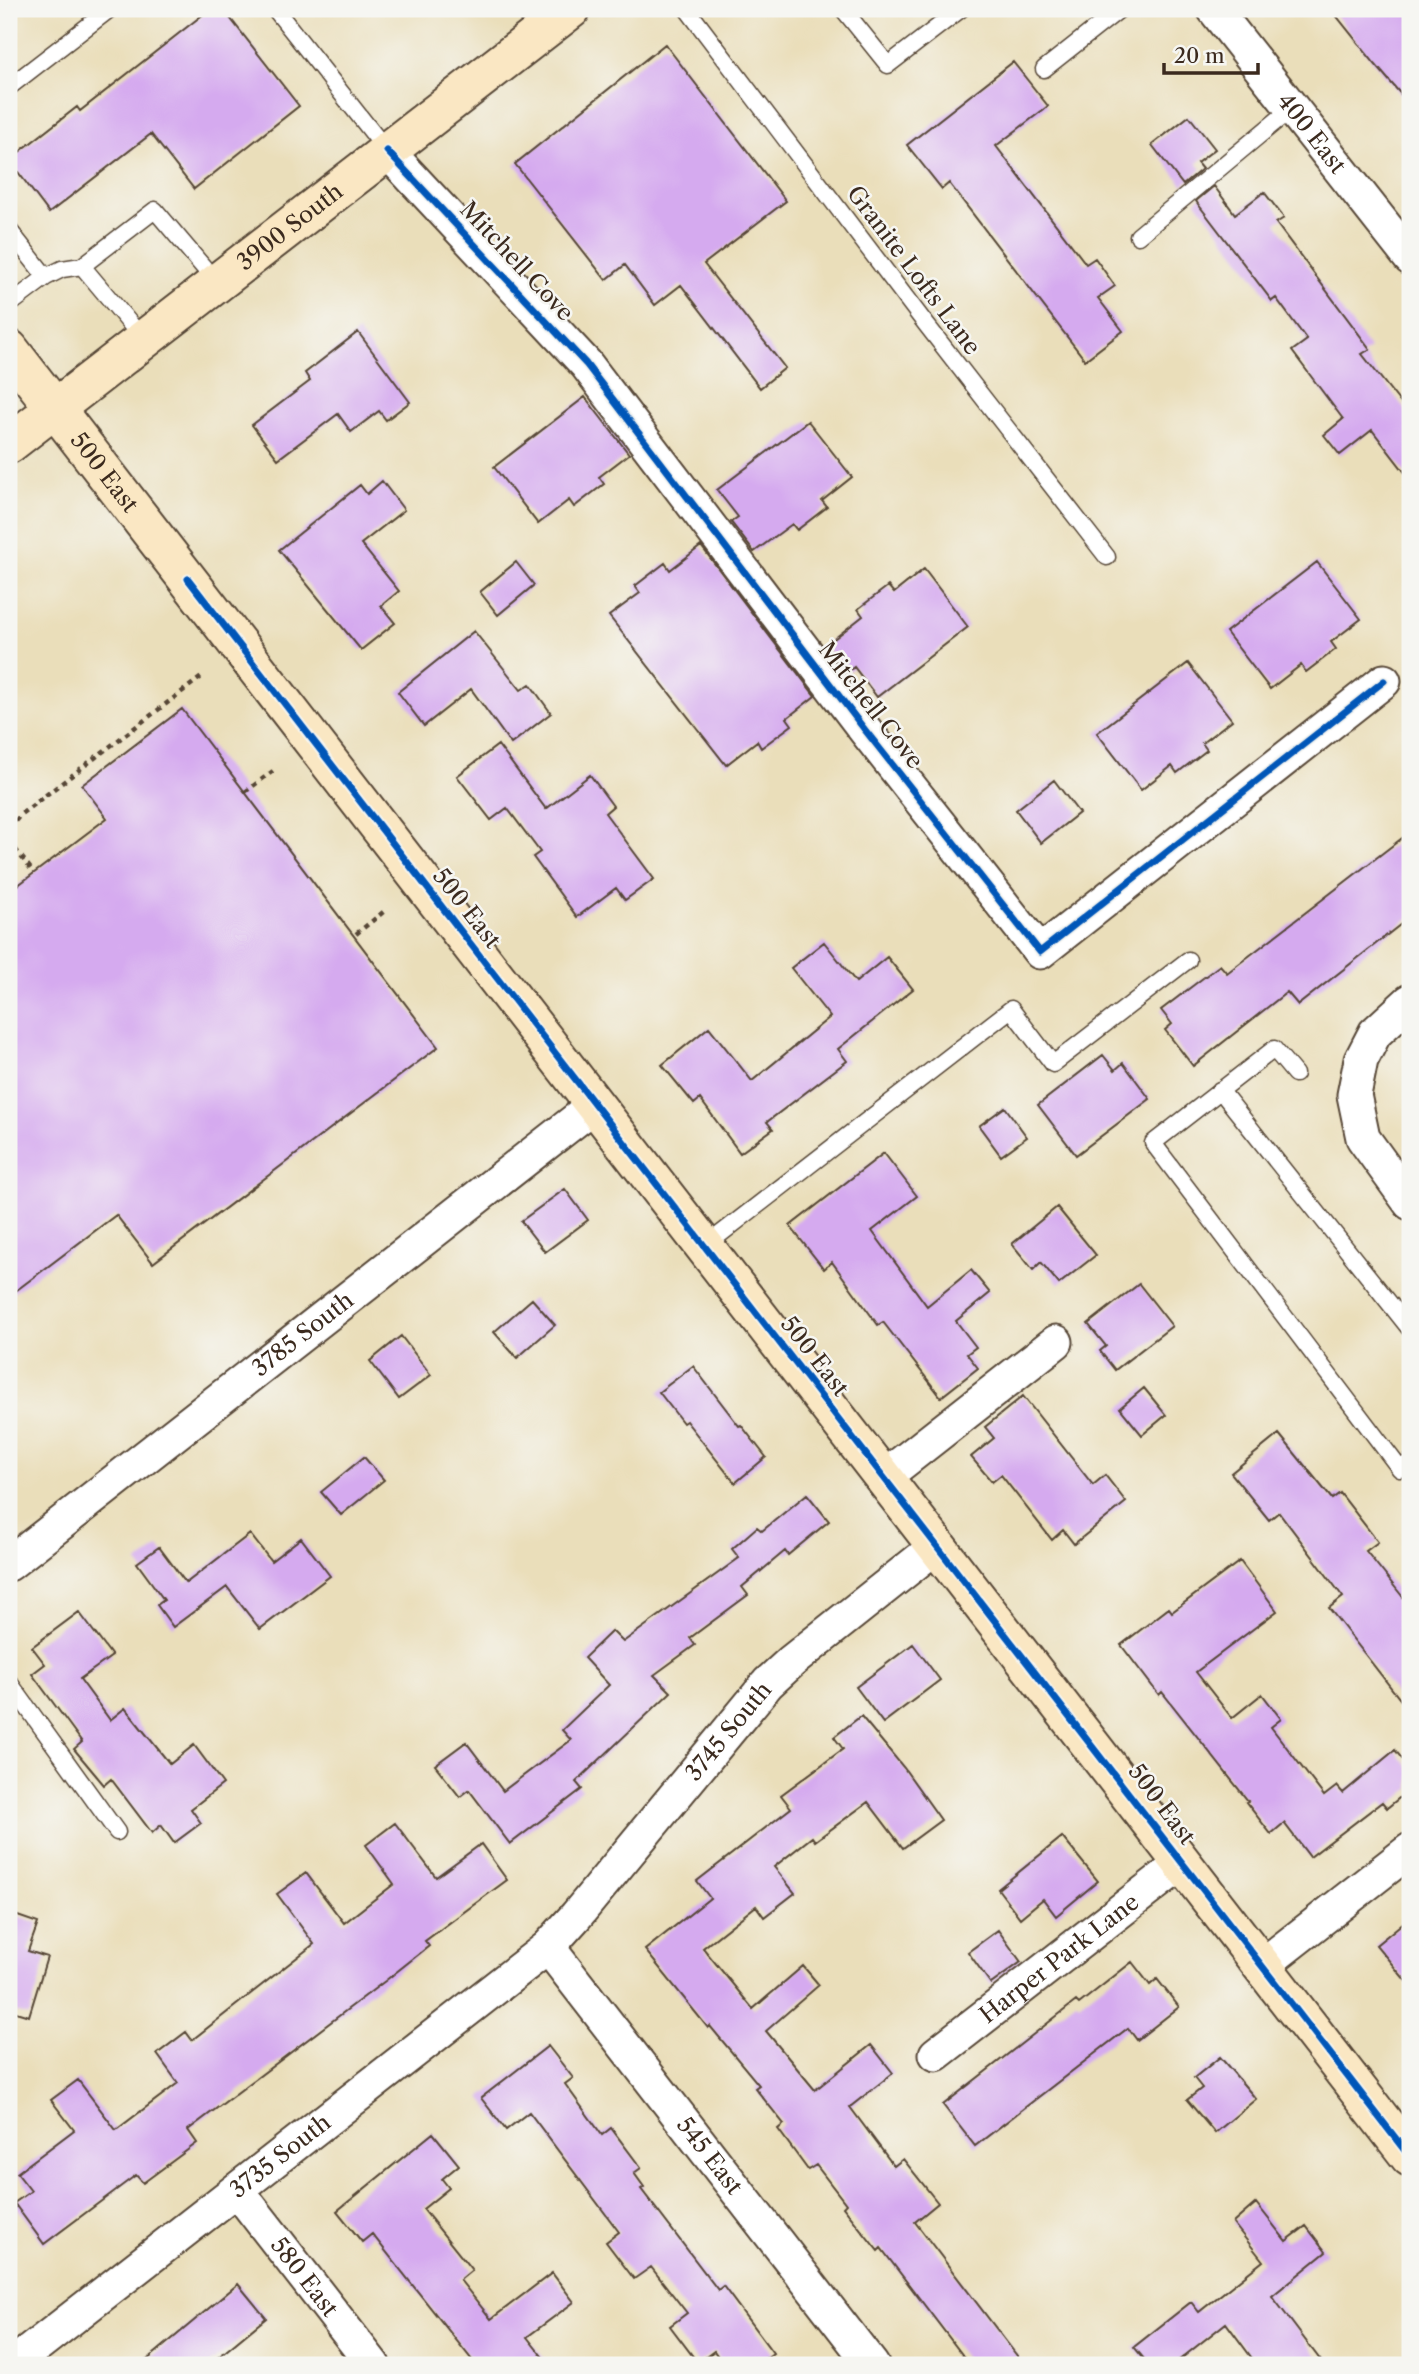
<svg xmlns="http://www.w3.org/2000/svg" width="1419" height="2374" viewBox="0 0 1419 2374" font-family="'Libre Caslon Text',serif">
  <style>
    .building { fill: #d5aaef }
    .lines { fill: none; stroke-linecap: round; stroke-linejoin: round }
    .lane-casing { stroke: #554535; stroke-width: 19 }
    .street-casing { stroke: #554535; stroke-width: 37 }
    .secondary-casing { stroke: #554535; stroke-width: 42 }
    .path { stroke: #554535; stroke-width: 4.5; stroke-dasharray: 5 5; stroke-linecap: butt }
    .lane { stroke: #fff; stroke-width: 16 }
    .street { stroke: #fff; stroke-width: 33 }
    .secondary { stroke: #fae7c3; stroke-width: 38 }
    .cycleway-casing { stroke: #f6f6f2; stroke-width: 11 }
    .cycleway { stroke: #0057b8; stroke-width: 7 }
    .labels { text-anchor: middle; stroke-width: 5; stroke-linejoin: round; paint-order: stroke }
    .street-label { font-size: 23px; fill: #3b2a1e; stroke: #f6f6f2 }
  </style>
  <rect width="100%" height="100%" fill="#f6f6f2"/>
  <filter id="ink" filterUnits="userSpaceOnUse"><feTurbulence type="fractalNoise" baseFrequency=".0143" numOctaves="2"/><feDisplacementMap in="SourceGraphic" scale="14" xChannelSelector="R" yChannelSelector="G"/><feConvolveMatrix kernelMatrix="1 2 1 2 8 2 1 2 1" color-interpolation-filters="sRGB"/></filter>
  <filter id="wash" filterUnits="userSpaceOnUse"><feTurbulence type="fractalNoise" baseFrequency=".00686" numOctaves="4" result="noise"/><feDisplacementMap in="SourceGraphic" scale="28" xChannelSelector="R" yChannelSelector="G"/><feGaussianBlur stdDeviation="1.57" result="paint"/><feColorMatrix in="noise" values="0 0 0 0 0 0 0 0 0 0 0 0 0 0 0 0 0 1.4 0 .05"/><feComposite in="paint" operator="in"/></filter>
  <g filter="url(#wash)">
    <rect width="100%" height="100%" fill="#eadeba"/>
    <g id="blocks">
      <path class="building" d="M 210,9 L 223,9 L 299,106 L 194,189 L 151,134 L 49,213 L 9,160 L 77,107 L 80,111 Z
        M 1331,9 L 1410,9 L 1410,105 L 1375,64 Z
        M 665,44 L 786,201 L 704,264 L 785,368 L 760,388 L 681,285 L 655,305 L 625,265 L 606,280 L 515,164 Z
        M 1013,62 L 1048,106 L 996,146 L 1086,264 L 1095,258 L 1115,286 L 1098,298 L 1123,331 L 1085,360 L 949,183 L 942,189 L 907,145 Z
        M 1189,116 L 1215,149 L 1197,163 L 1202,169 L 1183,185 L 1152,145 Z
        M 1214,186 L 1235,214 L 1264,192 L 1284,218 L 1276,223 L 1370,349 L 1362,354 L 1410,415 L 1410,479 L 1372,430 L 1340,455 L 1324,435 L 1343,419 L 1292,351 L 1307,340 L 1276,298 L 1272,301 L 1198,204 L 1196,201 Z
        M 358,332 L 410,402 L 386,420 L 379,411 L 351,432 L 338,414 L 278,459 L 252,425 L 310,381 L 305,373 Z
        M 585,397 L 629,454 L 599,477 L 604,484 L 574,507 L 569,500 L 538,524 L 494,467 Z
        M 808,421 L 852,477 L 822,501 L 827,507 L 797,530 L 792,524 L 754,552 L 731,522 L 738,517 L 717,490 Z
        M 382,481 L 404,510 L 361,544 L 399,591 L 381,606 L 395,623 L 361,650 L 279,550 L 360,485 L 367,494 Z
        M 701,546 L 815,696 L 787,718 L 792,725 L 761,748 L 757,741 L 726,765 L 609,616 L 640,593 L 635,586 L 665,563 L 670,570 Z
        M 516,562 L 534,585 L 498,615 L 480,592 Z
        M 1317,562 L 1361,619 L 1331,642 L 1336,649 L 1306,672 L 1301,665 L 1270,689 L 1226,632 Z
        M 924,569 L 968,627 L 877,697 L 854,667 L 846,673 L 825,646 L 863,616 L 858,609 L 888,586 L 894,593 Z
        M 474,631 L 521,690 L 530,684 L 551,713 L 511,744 L 471,689 L 424,726 L 398,692 Z
        M 1188,663 L 1232,720 L 1202,743 L 1207,750 L 1177,773 L 1172,766 L 1141,790 L 1097,733 Z
        M 182,709 L 438,1047 L 153,1263 L 116,1215 L 9,1296 L 9,892 L 107,818 L 82,785 Z
        M 498,745 L 546,809 L 590,775 L 613,806 L 605,813 L 654,879 L 625,900 L 616,888 L 577,917 L 533,857 L 540,852 L 507,808 L 491,820 L 457,776 Z
        M 1054,780 L 1079,813 L 1041,843 L 1016,810 Z
        M 1410,832 L 1410,917 L 1298,1005 L 1287,992 L 1193,1066 L 1165,1030 L 1172,1024 L 1161,1010 L 1220,965 L 1227,973 Z
        M 824,942 L 856,982 L 887,957 L 913,989 L 838,1049 L 847,1061 L 767,1122 L 773,1129 L 740,1153 L 700,1099 L 694,1104 L 662,1065 L 709,1027 L 752,1081 L 830,1017 L 791,968 Z
        M 1103,1055 L 1115,1070 L 1123,1063 L 1150,1099 L 1076,1155 L 1038,1105 Z
        M 1005,1107 L 1027,1137 L 1001,1156 L 979,1126 Z
        M 884,1153 L 917,1196 L 872,1231 L 927,1306 L 971,1270 L 990,1293 L 956,1321 L 976,1347 L 967,1354 L 978,1368 L 941,1397 L 883,1322 L 878,1325 L 832,1262 L 824,1269 L 790,1226 Z
        M 565,1189 L 588,1220 L 545,1252 L 521,1221 Z
        M 1057,1207 L 1096,1255 L 1059,1284 L 1041,1262 L 1033,1270 L 1012,1244 Z
        M 1139,1284 L 1172,1326 L 1115,1370 L 1100,1351 L 1106,1346 L 1088,1324 Z
        M 532,1299 L 555,1325 L 517,1358 L 494,1332 Z
        M 401,1336 L 431,1375 L 399,1399 L 370,1361 Z
        M 693,1366 L 739,1426 L 741,1425 L 766,1457 L 735,1483 L 686,1421 L 683,1423 L 659,1392 Z
        M 1144,1388 L 1166,1415 L 1142,1435 L 1120,1408 Z
        M 1023,1396 L 1093,1485 L 1105,1475 L 1126,1502 L 1074,1544 L 1063,1530 L 1052,1540 L 1001,1475 L 992,1482 L 971,1457 L 994,1438 L 985,1427 Z
        M 1279,1434 L 1332,1499 L 1340,1493 L 1378,1542 L 1366,1551 L 1410,1606 L 1410,1712 L 1329,1608 L 1343,1597 L 1279,1512 L 1269,1520 L 1231,1473 Z
        M 364,1457 L 384,1480 L 341,1515 L 321,1492 Z
        M 807,1494 L 829,1521 L 788,1555 L 785,1551 L 742,1587 L 748,1595 L 690,1638 L 695,1645 L 654,1675 L 671,1692 L 576,1782 L 582,1789 L 510,1844 L 469,1790 L 460,1797 L 435,1765 L 466,1742 L 503,1791 L 571,1740 L 562,1730 L 609,1685 L 584,1658 L 612,1631 L 623,1642 L 739,1558 L 732,1549 L 757,1527 L 762,1531 Z
        M 250,1534 L 271,1561 L 301,1538 L 330,1576 L 260,1629 L 227,1587 L 173,1627 L 157,1605 L 164,1600 L 137,1563 L 159,1547 L 186,1583 Z
        M 1240,1561 L 1277,1611 L 1196,1672 L 1232,1718 L 1262,1694 L 1281,1719 L 1271,1727 L 1324,1796 L 1337,1786 L 1343,1793 L 1395,1750 L 1410,1769 L 1410,1789 L 1387,1808 L 1382,1802 L 1310,1857 L 1284,1823 L 1271,1834 L 1246,1802 L 1248,1801 L 1162,1692 L 1159,1695 L 1121,1645 L 1169,1608 L 1172,1612 Z
        M 79,1612 L 112,1656 L 80,1679 L 110,1720 L 125,1708 L 170,1764 L 194,1745 L 223,1784 L 191,1809 L 201,1823 L 174,1843 L 161,1825 L 152,1833 L 111,1779 L 104,1785 L 74,1749 L 82,1742 L 32,1674 L 45,1664 L 32,1647 Z
        M 913,1644 L 940,1680 L 883,1723 L 856,1687 Z
        M 861,1716 L 904,1768 L 941,1820 L 903,1848 L 868,1802 L 815,1841 L 812,1837 L 774,1867 L 795,1893 L 764,1917 L 756,1906 L 703,1948 L 753,2009 L 803,1966 L 819,1985 L 766,2031 L 815,2090 L 871,2045 L 893,2073 L 850,2107 L 894,2166 L 903,2159 L 938,2203 L 915,2222 L 1024,2365 L 970,2365 L 881,2248 L 878,2251 L 843,2207 L 846,2204 L 816,2165 L 808,2170 L 778,2129 L 784,2124 L 755,2088 L 759,2085 L 710,2026 L 708,2028 L 645,1950 L 710,1898 L 697,1881 L 791,1808 L 781,1795 L 843,1749 L 834,1737 Z
        M 395,1823 L 436,1877 L 481,1844 L 507,1880 L 425,1941 L 429,1946 L 385,1981 L 188,2130 L 197,2143 L 143,2183 L 136,2175 L 44,2244 L 14,2203 L 31,2191 L 17,2173 L 74,2130 L 51,2100 L 78,2080 L 116,2130 L 178,2083 L 157,2054 L 186,2032 L 192,2040 L 314,1944 L 277,1894 L 306,1873 L 344,1923 L 394,1884 L 366,1845 Z
        M 1062,1837 L 1098,1881 L 1056,1916 L 1043,1899 L 1020,1918 L 998,1889 Z
        M 9,1913 L 38,1923 L 28,1951 L 47,1957 L 29,2016 L 9,2010 Z
        M 1410,1917 L 1410,1986 L 1376,1945 Z
        M 998,1930 L 1021,1962 L 991,1984 L 968,1952 Z
        M 1132,1962 L 1150,1985 L 1157,1979 L 1179,2007 L 1137,2040 L 1128,2028 L 975,2146 L 943,2105 L 1076,2001 L 1079,2004 Z
        M 548,2046 L 573,2078 L 565,2084 L 602,2135 L 611,2128 L 641,2168 L 634,2173 L 644,2187 L 641,2189 L 718,2290 L 723,2286 L 773,2353 L 757,2365 L 724,2365 L 714,2351 L 698,2363 L 670,2326 L 687,2313 L 651,2267 L 634,2279 L 606,2242 L 619,2232 L 529,2112 L 506,2130 L 481,2098 Z
        M 1220,2057 L 1256,2099 L 1215,2133 L 1187,2100 L 1202,2088 L 1194,2078 Z
        M 433,2133 L 459,2165 L 442,2179 L 449,2188 L 423,2209 L 472,2270 L 460,2280 L 491,2319 L 552,2273 L 574,2302 L 527,2337 L 549,2365 L 476,2365 L 372,2234 L 362,2242 L 337,2211 Z
        M 1256,2203 L 1286,2241 L 1306,2226 L 1326,2252 L 1272,2296 L 1324,2365 L 1257,2365 L 1226,2323 L 1173,2365 L 1149,2365 L 1134,2347 L 1191,2302 L 1199,2312 L 1263,2261 L 1233,2223 Z
        M 238,2284 L 266,2318 L 209,2365 L 141,2365 Z"/>
    </g>
  </g>
  <g filter="url(#ink)">
    <use href="#blocks" fill-opacity="0" stroke="#554535" stroke-width="2"/>
    <g class="lines">
      <defs>
        <path id="lane" d="M 275,9 L 387,151
          M 687,9 L 925,323 L 1107,557
          M 843,9 L 888,65 L 961,9
          M 1044,69 L 1120,9
          M 9,87 L 110,9
          M 9,230 L 46,277 L 9,305
          M 1138,236 L 1292,108
          M 46,277 L 62,269 L 82,266
          M 143,339 L 82,266 L 155,210 L 217,283
          M 1295,1074 L 1274,1049 L 1153,1143 L 1400,1469 L 1410,1462
          M 1220,1090 L 1410,1329
          M 705,1246 L 1011,1009 L 1053,1064 L 1188,960
          M 9,1682 L 117,1832"/>
        <g id="street">
          <path id="s1" d="M 1214,9 L 1410,258"/>
          <path d="M 387,151 L 586,364 L 865,730 L 1040,952 L 1384,681"/>
          <path d="M 1410,1001 L 1375,1033 L 1361,1060 L 1354,1095 L 1363,1138 L 1410,1203"/>
          <path d="M 884,1477 L 1056,1342"/>
          <path id="s2" d="M 9,1564 L 595,1105"/>
          <path id="s3" d="M 548,1947 L 872,2365"/>
          <path d="M 1263,1965 L 1410,1850"/>
          <path id="s4" d="M 936,2054 L 1182,1863"/>
          <path id="s5" d="M 237,2190 L 373,2365"/>
          <path id="s6" d="M 12,2365 L 548,1947 L 576,1916 L 768,1683 L 792,1661 L 938,1545"/>
        </g>
        <g id="secondary">
          <path id="s7" d="M 9,349 L 1410,2157"/>
          <path id="s8" d="M 9,444 L 571,9"/>
        </g>
      </defs>
      <use href="#lane" class="lane-casing"/>
      <use href="#street" class="street-casing"/>
      <use href="#secondary" class="secondary-casing"/>
      <path class="path" d="M 245,792 L 277,768
        M 9,829 L 21,814 L 204,675
        M 9,841 L 34,873
        M 356,934 L 387,909"/>
      <use href="#lane" class="lane"/>
      <use href="#street" class="street"/>
      <use href="#secondary" class="secondary"/>
      <defs>
        <path id="cycleway" d="M 387,151 L 586,364 L 865,730 L 1040,952 L 1384,681
          M 188,579 L 1410,2157"/>
      </defs>
      <use href="#cycleway" class="cycleway-casing"/>
      <use href="#cycleway" class="cycleway"/>
    </g>
  </g>
  <g class="labels">
    <g class="street-label">
      <text dy="8" stroke="none"><textPath href="#s1" startOffset="158">400 East</textPath></text>
      <text dy="8" stroke="none"><textPath href="#s8" startOffset="355">3900 South</textPath></text>
      <text transform="translate(517 261) rotate(47)" y="8">Mitchell Cove</text>
      <text transform="translate(914 270) rotate(53)" y="8">Granite Lofts Lane</text>
      <text dy="8" stroke="none"><textPath href="#s7" startOffset="156">500 East</textPath></text>
      <text transform="translate(871 705) rotate(52)" y="8">Mitchell Cove</text>
      <text transform="translate(467 908) rotate(52)" y="8">500 East</text>
      <text dy="8" stroke="none"><textPath href="#s2" startOffset="373">3785 South</textPath></text>
      <text transform="translate(815 1356) rotate(52)" y="8">500 East</text>
      <text dy="8" stroke="none"><textPath href="#s6" startOffset="961">3745 South</textPath></text>
      <text transform="translate(1162 1804) rotate(53)" y="8">500 East</text>
      <text dy="8" stroke="none"><textPath href="#s4" startOffset="156">Harper Park Lane</textPath></text>
      <text dy="8" stroke="none"><textPath href="#s6" startOffset="340">3735 South</textPath></text>
      <text dy="8" stroke="none"><textPath href="#s3" startOffset="264">545 East</textPath></text>
      <text dy="8" stroke="none"><textPath href="#s5" startOffset="110">580 East</textPath></text>
    </g>
  </g>
  <rect width="1419" height="2374" fill="none" stroke="#f6f6f2" stroke-width="35"/>
  <path d="M1164 63v10h94v-10" fill="none" stroke="#3b2a1e" stroke-width="3.5"/>
  <text x="1174" y="63" font-size="21" fill="#3b2a1e" stroke="#f6f6f2" stroke-width="5" paint-order="stroke">20 m</text>
</svg>
